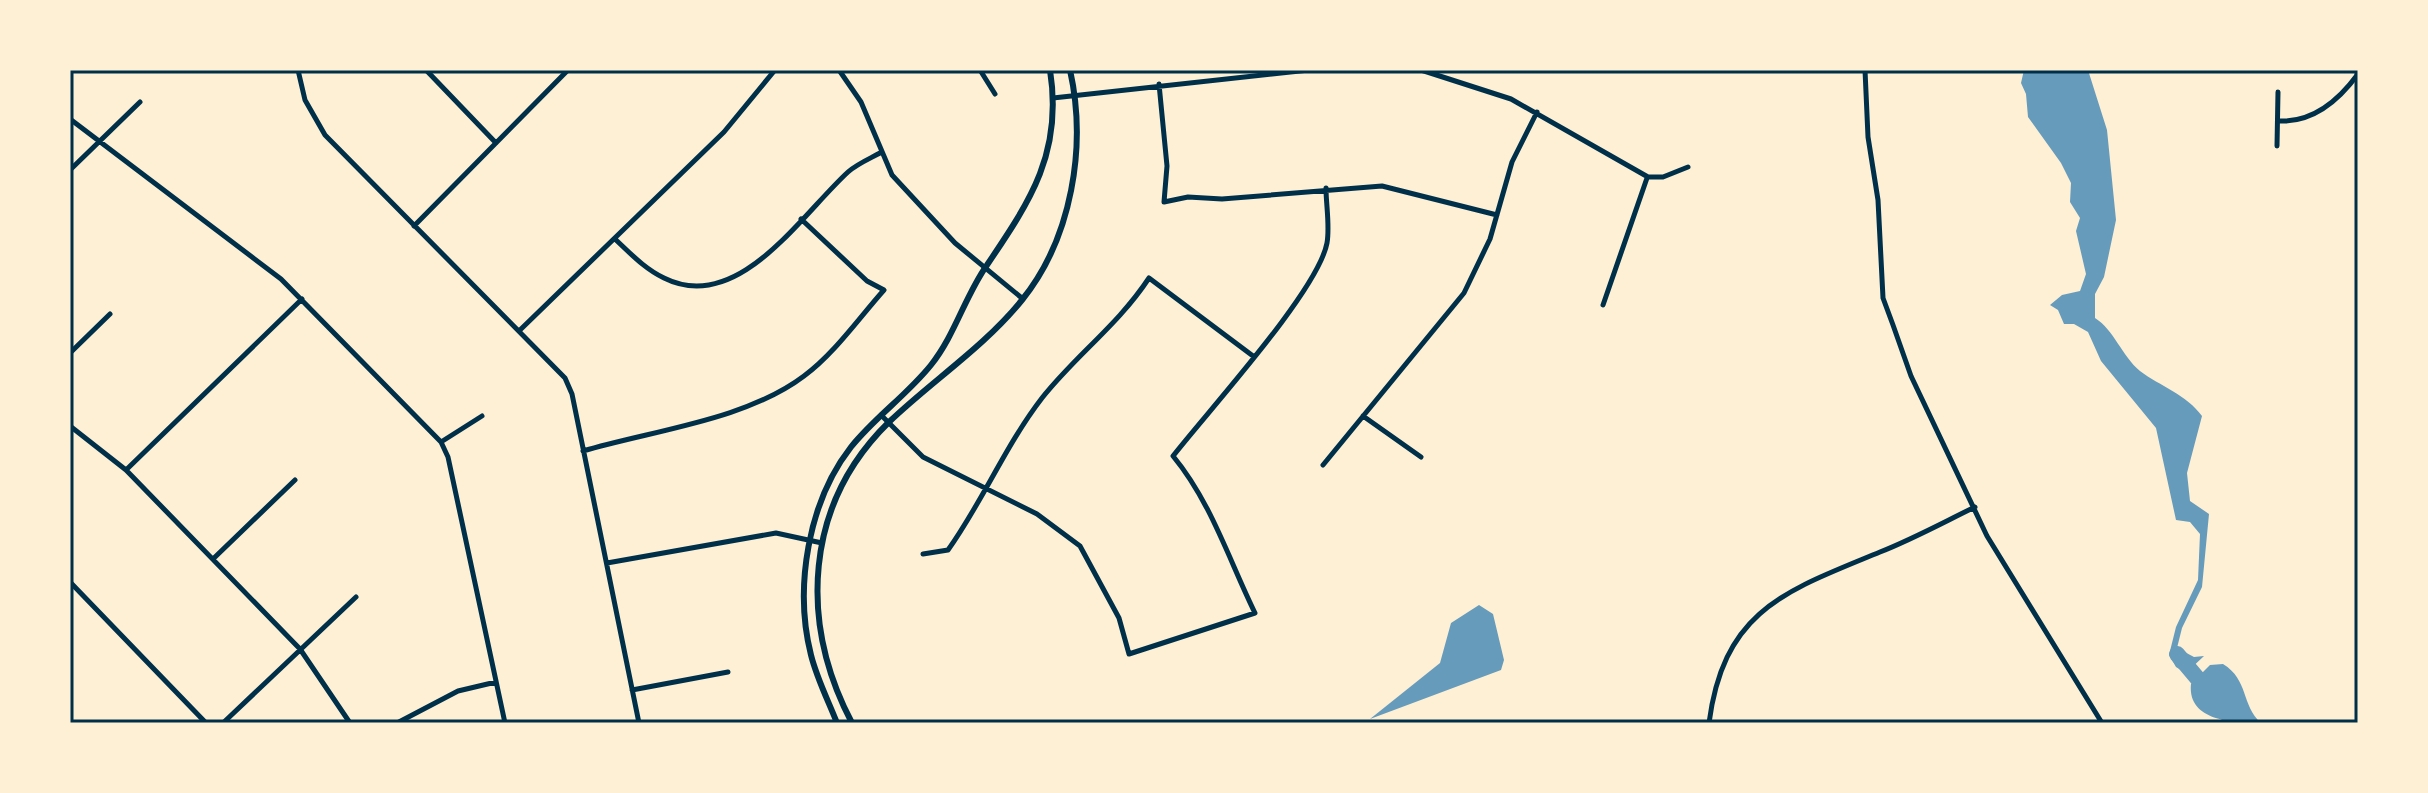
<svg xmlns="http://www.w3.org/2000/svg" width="2428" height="793" viewBox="0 0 2428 793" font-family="'IBM Plex Sans',sans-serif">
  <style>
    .water { fill: #669bbc }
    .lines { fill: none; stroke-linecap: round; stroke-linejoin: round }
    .river { stroke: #669bbc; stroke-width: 16 }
    .minor { stroke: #003049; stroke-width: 5 }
    .tertiary { stroke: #003049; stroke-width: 6 }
    .neatline { fill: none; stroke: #003049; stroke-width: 3 }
  </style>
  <rect width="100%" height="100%" fill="#fdf0d5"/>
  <path class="water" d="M 2024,70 L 2088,70 L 2107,130 L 2116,220 L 2104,277 L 2095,294 L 2095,318 C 2114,330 2122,356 2140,371 C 2160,386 2187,395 2202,416 L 2187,473 L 2190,501 L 2209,514 L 2202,587 L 2182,628 L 2177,648 L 2194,657 L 2204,656 L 2186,673 L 2176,667 L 2169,655 L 2176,627 L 2198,580 L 2200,534 L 2190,522 L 2176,520 L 2156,428 L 2101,361 L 2088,332 L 2074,324 L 2064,324 L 2058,310 L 2050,305 L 2062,295 L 2080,291 L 2086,274 L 2076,231 L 2080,218 L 2070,202 L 2071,183 L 2061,163 L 2028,117 L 2026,94 L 2021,83 Z
    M 1479,605 L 1493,614 L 1504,660 L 1501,670 L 1370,719 L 1440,663 L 1451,623 Z
    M 2223,664 C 2249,680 2241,705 2261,723 C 2236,723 2187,722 2191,684 L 2210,665 Z"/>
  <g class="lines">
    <path class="river" d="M 2177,654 L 2235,723"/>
    <path class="minor" d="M 298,70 L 305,100 L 325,135 L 565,378 L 572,394 L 639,723
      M 426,70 L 496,143
      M 839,70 L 861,102 L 892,175 L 955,243 L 1023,299
      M 980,70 L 995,94
      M 1421,70 L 1511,99 L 1648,177 L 1663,177 L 1688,167
      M 1865,70 L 1868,137 L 1878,200 L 1883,298 L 1893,325 L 1911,376 L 1987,536 L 2102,723
      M 1159,84 L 1167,166 L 1164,202 L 1188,197 L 1222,199 L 1382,186 L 1497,215
      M 1053,98 L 1309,70
      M 70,119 L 281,279 L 441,442 L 448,457 L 505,723
      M 2278,121 C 2313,123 2339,100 2358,74
      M 2277,146 L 2278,92
      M 70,170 L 140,102
      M 414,226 L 568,70
      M 616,240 C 631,254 645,269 664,278 C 738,315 801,215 848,172 C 857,164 869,159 880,153
      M 1603,305 L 1647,178
      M 520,330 L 724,132 L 775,70
      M 70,353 L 110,314
      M 881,415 L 923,457 L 1037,514 L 1080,546 L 1119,618 L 1129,654 L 1255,613 C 1229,560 1211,502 1173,456 C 1208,411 1318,291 1327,243 C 1330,226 1326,205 1326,188
      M 1363,416 L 1421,457
      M 70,426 L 126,470 L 300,649 L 350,723
      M 441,442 L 482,416
      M 583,451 C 654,430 746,420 804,376 C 834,354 859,318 884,290 L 867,281 L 801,219
      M 1323,465 L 1464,293 L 1490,239 L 1512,162 L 1537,112
      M 126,470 L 302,299
      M 923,554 L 948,550 C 983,501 1005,446 1042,398 C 1076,355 1118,325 1149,278 L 1253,356
      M 213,559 L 295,480
      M 607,563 L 776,533 L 822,543
      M 70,582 L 206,723
      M 632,690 L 728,672
      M 223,723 L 356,597
      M 397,723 L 458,691 L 496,682
      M 1709,723 C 1724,609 1786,591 1880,552 C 1913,539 1944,522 1975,507"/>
    <path class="tertiary" d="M 837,723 C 828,700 817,679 811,655 C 794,588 808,502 851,447 C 875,417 907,395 931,365 C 955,335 965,296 987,265 C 1031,200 1063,152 1050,70
      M 852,723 C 799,622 804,505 889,422 C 933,380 984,347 1022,300 C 1072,238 1087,146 1070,70"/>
  </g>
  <rect width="2428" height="793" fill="none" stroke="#fdf0d5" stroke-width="144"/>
  <rect x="72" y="72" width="2284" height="649" class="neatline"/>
</svg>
